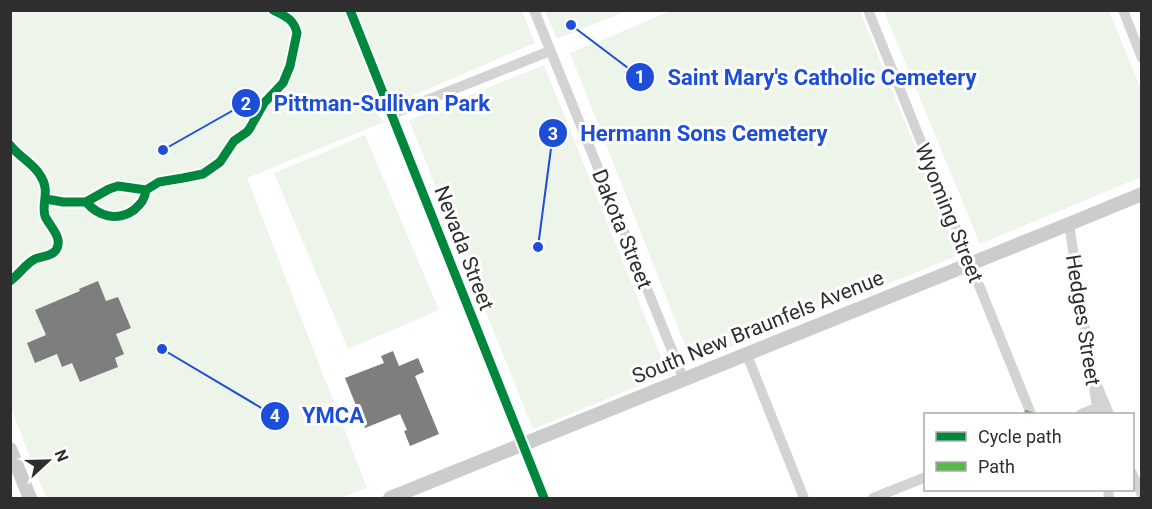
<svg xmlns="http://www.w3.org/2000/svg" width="1152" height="509" viewBox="0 0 1152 509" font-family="Roboto,sans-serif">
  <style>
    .green { fill: #edf5eb }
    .building { fill: #7e7e7e }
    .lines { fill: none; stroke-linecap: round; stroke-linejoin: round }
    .minor { stroke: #d3d3d3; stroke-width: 10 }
    .secondary { stroke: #ccc; stroke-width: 14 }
    .quiet { stroke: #58b947; stroke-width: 8; stroke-dasharray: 15 8; stroke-linecap: butt }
    .cycleway-casing { stroke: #fff; stroke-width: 13 }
    .cycleway { stroke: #00873e; stroke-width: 9 }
    .labels { text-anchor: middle; stroke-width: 6; stroke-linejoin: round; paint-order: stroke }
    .street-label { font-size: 21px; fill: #2e2e2e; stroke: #fff }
    .leader { fill: none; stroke: #1d4ed8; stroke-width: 2 }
    .callout-dot { fill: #1d4ed8; stroke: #fff; stroke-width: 2 }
    .mark-label { font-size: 18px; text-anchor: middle; font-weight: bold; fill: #fff }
    .callout-label { font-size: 22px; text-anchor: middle; font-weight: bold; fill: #1d4ed8; stroke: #fff; stroke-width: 6; stroke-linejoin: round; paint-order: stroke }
  </style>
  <rect width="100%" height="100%" fill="#fff"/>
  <path class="green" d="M 673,10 L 860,11 L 959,255 L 692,363 L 570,53 Z
    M 10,11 L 522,11 L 535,43 L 375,112 L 384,122 L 247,178 L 367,488 L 341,498 L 46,498 L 11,408 Z
    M 545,11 L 627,11 L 557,39 Z
    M 884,11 L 1109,11 L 1141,89 L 1141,177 L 980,244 Z
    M 544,65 L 668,374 L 533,429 L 409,120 Z
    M 365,135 L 439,310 L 348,349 L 274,173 Z"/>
  <path class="building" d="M 98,281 L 106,301 L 118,297 L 131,328 L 116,334 L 124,354 L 115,358 L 118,367 L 80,382 L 72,363 L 62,367 L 57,354 L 35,363 L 27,343 L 46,335 L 35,310 L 80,291 L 79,289 Z
    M 393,351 L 399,366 L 418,358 L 424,372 L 415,376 L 439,434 L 410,446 L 404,431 L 407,430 L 400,414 L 365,428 L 345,378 L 384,363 L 381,356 Z"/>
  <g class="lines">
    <path class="minor" d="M 350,10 L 544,498
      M 534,10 L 684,380
      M 868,10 L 1031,414
      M 1123,10 L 1142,58
      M 392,114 L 550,51
      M 1069,224 L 1098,414
      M 747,355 L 804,498
      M 1098,388 L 1109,414
      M 1081,414 L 1097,408
      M 1132,473 L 1142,495
      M 1108,490 L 1109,498
      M 873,498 L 926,477"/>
    <path class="secondary" d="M 10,449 L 30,498
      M 390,498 L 1069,224 L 1142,194"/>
    <path class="quiet" d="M 1028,414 L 1029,411"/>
    <defs>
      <path id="cycleway" d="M 350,10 L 544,498
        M 10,145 C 19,157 33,163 40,175 C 51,191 41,203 45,216 C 49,226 64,238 56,250 C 51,257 41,256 35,259 C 24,265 20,274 10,281
        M 46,199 L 63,202 L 86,202 L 109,189 L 118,186 L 146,190 L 159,182 L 183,178 L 203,174 L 220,162 L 234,141 L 247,132 L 250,128 L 264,103 L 283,83 L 290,66 L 297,33 C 294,19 285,16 273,10
        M 86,202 C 98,216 117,222 134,210 C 141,204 145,199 146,190"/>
    </defs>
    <use href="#cycleway" class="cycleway-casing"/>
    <use href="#cycleway" class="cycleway"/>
  </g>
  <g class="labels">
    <g class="street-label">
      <text transform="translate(949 213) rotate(68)" y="7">Wyoming Street</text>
      <text transform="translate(622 229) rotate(68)" y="7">Dakota Street</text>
      <text transform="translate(464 248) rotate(69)" y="7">Nevada Street</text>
      <text transform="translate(1083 320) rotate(81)" y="7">Hedges Street</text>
      <text transform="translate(758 327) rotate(-22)" y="7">South New Braunfels Avenue</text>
    </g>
  </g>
  <path class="leader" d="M571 25L640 77M163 150L246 103M538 247L553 133M162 349L275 416"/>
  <g class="callout-dot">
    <circle cx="571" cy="25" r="6"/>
    <circle cx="163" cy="150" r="6"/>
    <circle cx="538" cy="247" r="6"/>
    <circle cx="162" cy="349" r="6"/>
    <circle cx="640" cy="77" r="15"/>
    <circle cx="246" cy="103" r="15"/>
    <circle cx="553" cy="133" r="15"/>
    <circle cx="275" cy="416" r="15"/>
  </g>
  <g class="mark-label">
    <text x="640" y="83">1</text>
    <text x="246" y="110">2</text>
    <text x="553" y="140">3</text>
    <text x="275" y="422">4</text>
  </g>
  <g class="callout-label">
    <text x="822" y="85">Saint Mary's Catholic Cemetery</text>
    <text x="382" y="111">Pittman-Sullivan Park</text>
    <text x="704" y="141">Hermann Sons Cemetery</text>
    <text x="333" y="423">YMCA</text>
  </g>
  <rect width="1152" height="509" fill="none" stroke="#2e2e2e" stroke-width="24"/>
  <rect x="924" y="413" width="210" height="78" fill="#ffffff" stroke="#ababab" stroke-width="1.5"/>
  <rect x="936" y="432" width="30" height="9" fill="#00873e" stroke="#ababab" stroke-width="1.5"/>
  <text x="978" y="443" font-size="18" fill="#2e2e2e">Cycle path</text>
  <rect x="936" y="462" width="30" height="9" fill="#58b947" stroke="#ababab" stroke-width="1.5"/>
  <text x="978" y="473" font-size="18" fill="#2e2e2e">Path</text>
  <g transform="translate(48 461) rotate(68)" stroke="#ffffff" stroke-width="4.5" paint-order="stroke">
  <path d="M0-4.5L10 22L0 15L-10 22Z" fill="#2e2e2e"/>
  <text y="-9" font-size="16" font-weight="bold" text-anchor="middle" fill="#2e2e2e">N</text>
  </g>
</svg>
